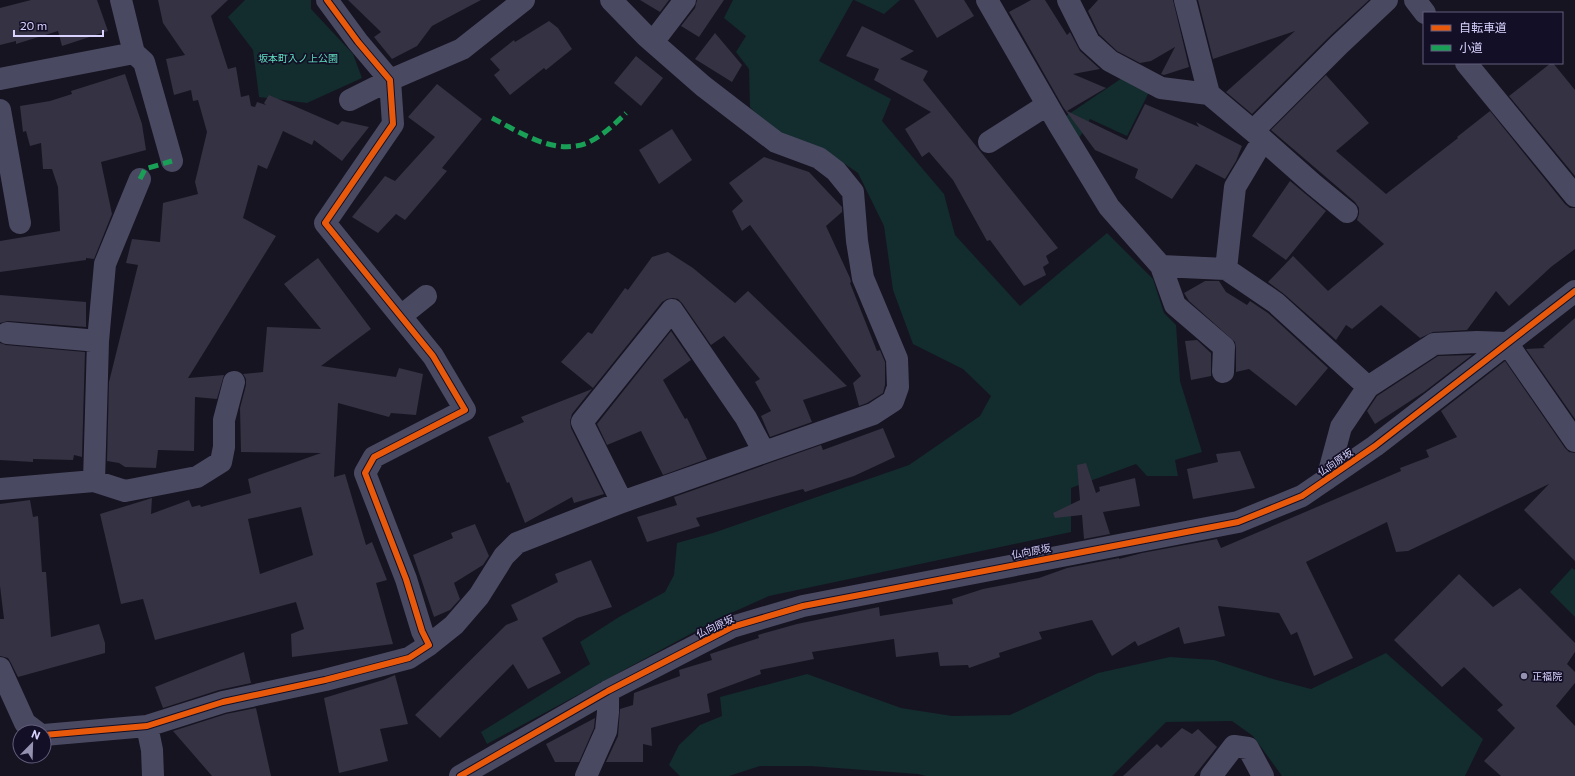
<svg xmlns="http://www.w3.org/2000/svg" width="1575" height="776" viewBox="0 0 1575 776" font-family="Commissioner,'Noto Sans JP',sans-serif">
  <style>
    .green { fill: #132c2d }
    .building { fill: #343243; fill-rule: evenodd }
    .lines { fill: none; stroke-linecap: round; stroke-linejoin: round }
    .minor { stroke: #4a4962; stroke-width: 22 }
    .quiet { stroke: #1a9f57; stroke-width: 5; stroke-dasharray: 10 5; stroke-linecap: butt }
    .cycleway-casing { stroke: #130f26; stroke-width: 8 }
    .cycleway { stroke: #e8590c; stroke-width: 6 }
    .poi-dot { fill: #9591b1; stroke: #130f26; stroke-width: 1.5 }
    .labels { text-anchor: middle; stroke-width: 3.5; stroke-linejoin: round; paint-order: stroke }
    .park-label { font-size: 10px; fill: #5fe0c0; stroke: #130f26 }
    .street-label { font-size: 10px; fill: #d9d4ff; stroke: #130f26 }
    .poi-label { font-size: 10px; fill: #d9d4ff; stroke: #130f26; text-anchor: start }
  </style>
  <rect width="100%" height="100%" fill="#161421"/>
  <path class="green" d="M 245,0 L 311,0 L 311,9 L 353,54 L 362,78 L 307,103 L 259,97 L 253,50 L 228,17 Z
    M 733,0 L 853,0 L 819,61 L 891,99 L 882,121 L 944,194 L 955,235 L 1020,306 L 1107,233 L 1153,279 L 1164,313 L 1176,325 L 1180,381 L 1202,452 L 1175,460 L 1178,476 L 1147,476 L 1136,464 L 1071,488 L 1071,532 L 769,596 L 720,618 L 487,744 L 481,732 L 590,664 L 580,642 L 619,617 L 665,592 L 674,575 L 677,543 L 713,533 L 909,465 L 980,416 L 991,396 L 963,369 L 913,344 L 893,290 L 884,226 L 858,173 L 836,158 L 791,145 L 768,126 L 750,107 L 749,69 L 736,52 L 746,36 L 724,18 Z
    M 854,0 L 900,0 L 884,14 Z
    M 1125,76 L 1151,88 L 1127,136 L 1090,119 L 1077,142 L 1063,118 Z
    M 1572,568 L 1575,570 L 1575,617 L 1550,592 Z
    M 1386,653 L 1483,739 L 1465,776 L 1282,776 L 1253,736 L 1232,721 L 1166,722 L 1112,776 L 926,776 L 918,774 L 810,766 L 760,766 L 729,776 L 680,776 L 669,765 L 679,745 L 700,725 L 722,716 L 720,697 L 807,674 L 901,708 L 952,716 L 1010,715 L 1098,673 L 1170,657 L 1214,660 L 1273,679 L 1311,689 Z"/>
  <path class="building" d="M 31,0 L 97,0 L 108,31 L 62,46 L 58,31 L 16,44 L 16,41 L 0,45 L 0,8 Z
    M 158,0 L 228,0 L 211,16 L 228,69 L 236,67 L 241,97 L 249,95 L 251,106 L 255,107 L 257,102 L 266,105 L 264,103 L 269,95 L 338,125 L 342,121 L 369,127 L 342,161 L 314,140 L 312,145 L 283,131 L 267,169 L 258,165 L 243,218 L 276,236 L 188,378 L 224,375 L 217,399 L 195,397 L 194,451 L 158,450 L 156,468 L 125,467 L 119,463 L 107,461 L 109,382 L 138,265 L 126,263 L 132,239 L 160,242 L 163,203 L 198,194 L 195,182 L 207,132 L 198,100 L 193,101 L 191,90 L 174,95 L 166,59 L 185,55 L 163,23 Z
    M 348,0 L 481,0 L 432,26 L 417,46 L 392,59 L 374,37 L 381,32 Z
    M 640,0 L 669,0 L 660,12 Z
    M 697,0 L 724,0 L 699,37 L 681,26 L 695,8 Z
    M 914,0 L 964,0 L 974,16 L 937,38 Z
    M 1031,0 L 1045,0 L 1067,35 L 1070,32 L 1080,51 L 1100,69 L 1073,74 L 1106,88 L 1067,111 L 1127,140 L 1145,104 L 1199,127 L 1196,122 L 1242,146 L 1236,161 L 1225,179 L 1196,164 L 1172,199 L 1135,178 L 1138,169 L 1095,150 L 1063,107 L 1009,12 Z
    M 1098,0 L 1173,0 L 1189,67 L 1164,75 L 1161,74 L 1175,47 L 1151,61 L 1140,63 L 1117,51 L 1099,34 L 1088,11 Z
    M 1198,0 L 1369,0 L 1330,36 L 1252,114 L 1226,92 L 1295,31 L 1213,59 Z
    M 549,21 L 558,28 L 572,49 L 546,70 L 544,68 L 510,95 L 494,75 L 500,70 L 490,59 L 514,40 L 515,42 Z
    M 862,26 L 914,51 L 900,59 L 928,71 L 923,80 L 1058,248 L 1046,256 L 1049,263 L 1043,267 L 1046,275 L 1024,286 L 990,240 L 987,241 L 953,180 L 929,152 L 922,157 L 905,129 L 931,112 L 874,80 L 879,69 L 846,56 Z
    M 715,33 L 742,65 L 732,82 L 695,59 Z
    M 636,56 L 663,78 L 641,106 L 614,83 Z
    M 1551,63 L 1553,63 L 1575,90 L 1575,176 L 1509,96 Z
    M 125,74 L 142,124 L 146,150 L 101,162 L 112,214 L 94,259 L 86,258 L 86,260 L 0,272 L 0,241 L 60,231 L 58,187 L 52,169 L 43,169 L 41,143 L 30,146 L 26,131 L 23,132 L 20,106 L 50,101 L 72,94 L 71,91 Z
    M 1326,75 L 1369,123 L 1336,151 L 1386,194 L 1458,138 L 1457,137 L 1490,111 L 1565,204 L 1570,208 L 1575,208 L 1575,249 L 1551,267 L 1509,306 L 1496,291 L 1467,330 L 1433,332 L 1420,338 L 1381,305 L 1352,329 L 1346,325 L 1336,340 L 1284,294 L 1268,282 L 1293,256 L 1328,291 L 1384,244 L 1357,220 L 1359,214 L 1359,208 L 1355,202 L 1271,130 Z
    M 437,84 L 482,119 L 442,168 L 447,171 L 405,220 L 396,214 L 378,233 L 352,217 L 385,176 L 395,181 L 435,137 L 408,117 Z
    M 672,129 L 692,160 L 659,184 L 639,150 Z
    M 764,157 L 809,172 L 842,207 L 842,212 L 826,226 L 850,278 L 851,282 L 850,283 L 877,351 L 880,350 L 885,362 L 885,385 L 883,393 L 867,403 L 859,406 L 853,383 L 861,376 L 750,225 L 742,231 L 732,211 L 743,201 L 729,183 Z
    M 1290,181 L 1326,211 L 1286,260 L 1252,236 Z
    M 668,252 L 693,268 L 735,303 L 748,291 L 847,386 L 803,400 L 812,422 L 770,437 L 761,416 L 771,411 L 755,382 L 760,379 L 724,336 L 711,345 L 682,303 L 678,299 L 673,298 L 667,299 L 662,302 L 593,388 L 561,362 L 588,332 L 592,334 L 625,288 L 628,290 L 652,257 Z
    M 318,258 L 371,329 L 321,366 L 396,377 L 399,368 L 423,374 L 416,415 L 391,413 L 389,417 L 338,403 L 334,477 L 345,474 L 366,545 L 372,542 L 387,580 L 376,583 L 393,644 L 292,657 L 291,634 L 304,629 L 296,602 L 155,640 L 143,599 L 121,604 L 100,514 L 152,498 L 151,514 L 189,500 L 192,507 L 200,505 L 201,507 L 251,493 L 248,479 L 321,453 L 241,452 L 240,408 L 246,385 L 246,379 L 243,374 L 263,372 L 267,327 L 321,329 L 284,284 ZM 301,507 L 313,555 L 260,574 L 248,519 Z
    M 1205,281 L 1219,281 L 1226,292 L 1247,305 L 1250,301 L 1268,313 L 1328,368 L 1296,406 L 1249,369 L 1236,372 L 1236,348 L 1235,342 L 1189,301 L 1184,293 Z
    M 0,295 L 86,302 L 86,327 L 8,321 L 0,323 Z
    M 1575,318 L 1575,419 L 1526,349 L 1545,348 L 1543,346 Z
    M 671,331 L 691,360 L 663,380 L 685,419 L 687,418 L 707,459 L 663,475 L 641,431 L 607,445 L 597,424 Z
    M 1197,340 L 1211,353 L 1211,376 L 1191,380 L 1185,341 Z
    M 0,343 L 6,345 L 85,352 L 82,457 L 74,455 L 73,460 L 33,459 L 33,462 L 0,460 Z
    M 1472,355 L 1424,392 L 1375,424 L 1367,411 L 1377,396 L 1438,356 Z
    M 1505,361 L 1565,448 L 1569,452 L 1575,453 L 1575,561 L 1524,510 L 1549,484 L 1408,551 L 1396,552 L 1387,522 L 1306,562 L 1353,658 L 1314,676 L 1297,632 L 1291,635 L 1279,613 L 1218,606 L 1225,636 L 1184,644 L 1179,627 L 1138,646 L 1135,641 L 1112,656 L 1092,620 L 1039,632 L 1042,639 L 999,653 L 1000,657 L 969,668 L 968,665 L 940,666 L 938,652 L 896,657 L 894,639 L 812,652 L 814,659 L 760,670 L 761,674 L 707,694 L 710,712 L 651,728 L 652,746 L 643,744 L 643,762 L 606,762 L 618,736 L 620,709 L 633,705 L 634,693 L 680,676 L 679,670 L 712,660 L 710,654 L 759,638 L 758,635 L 797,624 L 879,607 L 880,616 L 953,604 L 952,599 L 983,589 L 1039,578 L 1067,568 L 1119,558 L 1119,559 L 1142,553 L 1217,539 L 1221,548 L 1401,471 L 1400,468 L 1429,457 L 1426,450 L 1457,437 L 1441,411 Z
    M 592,389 L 572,414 L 570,421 L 571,428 L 604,494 L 574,503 L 572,497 L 525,523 L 509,482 L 507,483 L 488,437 L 524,422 L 521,417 Z
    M 883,428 L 895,457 L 854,476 L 805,492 L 803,489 L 696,518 L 700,526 L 647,542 L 637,517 L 677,505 L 674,497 L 821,445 L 823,450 Z
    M 1240,451 L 1255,488 L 1193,499 L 1187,469 L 1218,462 L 1216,454 Z
    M 1086,463 L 1096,493 L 1100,491 L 1099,487 L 1135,478 L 1140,506 L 1103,512 L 1110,534 L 1084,539 L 1082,515 L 1055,518 L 1053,513 L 1080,500 L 1077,465 Z
    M 30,500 L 33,517 L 38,516 L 42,572 L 46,572 L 51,637 L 99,624 L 105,643 L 105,653 L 18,677 L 11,663 L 8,658 L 0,656 L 0,619 L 4,619 L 0,586 L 0,504 Z
    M 475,524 L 489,556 L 483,565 L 454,583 L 460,599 L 450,610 L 434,617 L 413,555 L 453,538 L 451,533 Z
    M 591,560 L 612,607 L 577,618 L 542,638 L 561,673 L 528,689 L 513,664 L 440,738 L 415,715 L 506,625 L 518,620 L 511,605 L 558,582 L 555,574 Z
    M 1459,574 L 1493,607 L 1520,588 L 1575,643 L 1575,652 L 1567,664 L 1575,672 L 1575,683 L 1556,706 L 1575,726 L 1575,776 L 1501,776 L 1484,761 L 1515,728 L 1497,710 L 1503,705 L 1464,667 L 1442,687 L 1394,640 Z
    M 244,652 L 251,683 L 219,690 L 163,708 L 155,687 Z
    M 395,675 L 408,724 L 380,729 L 388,761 L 339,773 L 324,698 L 383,680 L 381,681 Z
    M 256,708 L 271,776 L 212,776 L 173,731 L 226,714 Z
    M 595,718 L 594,728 L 579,762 L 555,762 L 546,744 Z
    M 1182,728 L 1192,734 L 1198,729 L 1217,747 L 1194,776 L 1123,776 L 1157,744 L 1161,748 Z"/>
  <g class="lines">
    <path class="minor" d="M 987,0 L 1059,125 L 1109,207 L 1161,266 L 1226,269 L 1276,303 L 1368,387 L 1434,344 L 1477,342 L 1507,343 L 1575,441
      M 1068,0 L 1089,42 L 1110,61 L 1161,88 L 1209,94 L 1253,131
      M 1185,0 L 1209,94
      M 1415,0 L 1425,13
      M 653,42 L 685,0
      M 134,53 L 144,62 L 172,161
      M 1466,63 L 1575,196
      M 0,79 L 134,53 L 121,0
      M 350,100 L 390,80 L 462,49 L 524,0
      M 0,110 L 20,223
      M 989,142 L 1047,105
      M 1347,212 L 1313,184 L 1253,131 L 1339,45 L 1387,0
      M 1161,266 L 1175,305 L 1224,347 L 1223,372
      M 1226,269 L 1235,187 L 1263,140
      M 401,316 L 426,296
      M 7,333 L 98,341
      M 1327,479 L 1341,427 L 1368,387
      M 94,481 L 125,491 L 197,477 L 221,462 L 224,447 L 224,420 L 234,382
      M 0,489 L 94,481 L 98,341 L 105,264 L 140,179
      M 622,502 L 582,422 L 672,310 L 746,418 L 764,452
      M 429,645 L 454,625 L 479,596 L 504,556 L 517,543 L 622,502 L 873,414 L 893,401 L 898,387 L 897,359 L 863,278 L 857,241 L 853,192 L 836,171 L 819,158 L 776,142 L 703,86 L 647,37 L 611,0
      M 0,668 L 25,723 L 37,732
      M 147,726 L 152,750 L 153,776
      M 44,735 L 147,726 L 223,702 L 325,680 L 409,658 L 429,645 L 422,631 L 406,579 L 365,473 L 374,457 L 465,410 L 433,356 L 325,223 L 393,124 L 390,80 L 358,42 L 327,0
      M 460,776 L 608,691 L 732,627 L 803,606 L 1238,522 L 1302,496 L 1375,446 L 1575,291
      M 586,776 L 606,731 L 608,712 L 608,691
      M 1211,776 L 1234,746 L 1248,748 L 1263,776"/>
    <path class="quiet" d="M 492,118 C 520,132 554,156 587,143 C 601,137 615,124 626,113
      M 140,179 L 145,169 L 172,161"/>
    <defs>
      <path id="cycleway" d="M 44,735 L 147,726 L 223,702 L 325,680 L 409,658 L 429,645 L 422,631 L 406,579 L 365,473 L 374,457 L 465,410 L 433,356 L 325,223 L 393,124 L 390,80 L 358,42 L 327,0
        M 460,776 L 608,691 L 732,627 L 803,606 L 1238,522 L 1302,496 L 1375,446 L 1575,291"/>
    </defs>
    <use href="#cycleway" class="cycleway-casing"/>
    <use href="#cycleway" class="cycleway"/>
  </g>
  <circle class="poi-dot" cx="1524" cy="676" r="4"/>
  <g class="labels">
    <g class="park-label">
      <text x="298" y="62">坂本町入ノ上公園</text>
    </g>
    <g class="street-label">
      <text transform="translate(1335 462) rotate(-34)" y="4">仏向原坂</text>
      <text transform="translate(1031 551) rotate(-11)" y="4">仏向原坂</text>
      <text transform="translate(715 626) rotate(-25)" y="4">仏向原坂</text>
    </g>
    <g class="poi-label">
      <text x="1532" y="680">正福院</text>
    </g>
  </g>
  <rect x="1423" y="12" width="140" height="52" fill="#130f26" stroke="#625e7d"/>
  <rect x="1431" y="25" width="20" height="6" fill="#e8590c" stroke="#625e7d"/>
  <text x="1459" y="32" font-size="12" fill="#d9d4ff">自転車道</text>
  <rect x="1431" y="45" width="20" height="6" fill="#1a9f57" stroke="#625e7d"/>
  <text x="1459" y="52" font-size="12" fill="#d9d4ff">小道</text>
  <g transform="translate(32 744) rotate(23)"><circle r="19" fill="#130f26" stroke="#625e7d"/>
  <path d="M0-3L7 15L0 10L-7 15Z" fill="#9591b1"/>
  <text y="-6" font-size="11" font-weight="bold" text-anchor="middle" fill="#d9d4ff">N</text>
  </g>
  <path d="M14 30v6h89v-6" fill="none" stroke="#d9d4ff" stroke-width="2"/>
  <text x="20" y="30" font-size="12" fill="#d9d4ff" stroke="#130f26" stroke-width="3" paint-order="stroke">20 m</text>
</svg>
